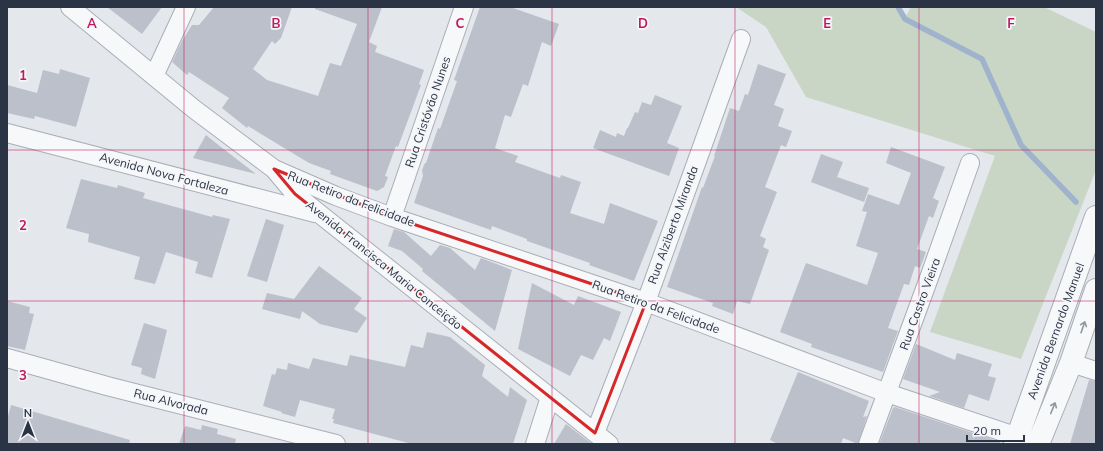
<svg xmlns="http://www.w3.org/2000/svg" width="1103" height="451" viewBox="0 0 1103 451" font-family="Mulish,sans-serif">
  <style>
    .green { fill: #c9d6c5 }
    .lines { fill: none; stroke-linecap: round; stroke-linejoin: round }
    .stream { stroke: #9fb4cc; stroke-width: 5.5 }
    .building { fill: #bbc0ca }
    .minor-casing { stroke: #a9aeb7; stroke-width: 20 }
    .tertiary-casing { stroke: #a9aeb7; stroke-width: 24 }
    .minor { stroke: #f7f8fa; stroke-width: 18 }
    .tertiary { stroke: #f7f8fa; stroke-width: 22 }
    .oneway { stroke: #9196a0 }
    .marked { fill: none; stroke: #d62828; stroke-width: 3; stroke-linejoin: round }
    .grid { fill: none; stroke: #c2185b; stroke-width: 1; stroke-opacity: 0.55 }
    .labels { text-anchor: middle; stroke-width: 3.5; stroke-linejoin: round; paint-order: stroke }
    .street-label { font-size: 12px; fill: #2b3445; stroke: #f4f6f9 }
    .grid-label { font-size: 13px; text-anchor: middle; font-weight: bold; fill: #c2185b; stroke: #f4f6f9; stroke-width: 3.5; stroke-linejoin: round; paint-order: stroke }
  </style>
  <rect width="100%" height="100%" fill="#e4e7ec"/>
  <path class="green" d="M 736,7 L 894,7 L 905,18 L 911,7 L 1044,7 L 1096,32 L 1096,170 L 1021,359 L 930,332 L 995,156 L 806,97 L 766,27 Z"/>
  <g class="lines">
    <path class="stream" d="M 898,7 L 905,19 L 982,59 L 1021,145 L 1076,202"/>
  </g>
  <path class="building" d="M 107,7 L 162,7 L 142,34 Z
    M 214,7 L 292,7 L 281,38 L 275,44 L 272,41 L 253,69 L 267,80 L 318,96 L 330,63 L 341,66 L 357,24 L 315,9 L 315,7 L 382,7 L 369,42 L 377,46 L 375,52 L 424,70 L 419,84 L 421,85 L 398,147 L 396,146 L 385,176 L 388,177 L 384,187 L 377,191 L 330,174 L 331,171 L 309,163 L 248,126 L 247,128 L 222,108 L 229,98 L 189,72 L 187,75 L 172,62 L 182,41 L 192,25 L 199,25 Z
    M 480,7 L 510,7 L 559,24 L 551,46 L 542,42 L 528,86 L 523,84 L 511,117 L 505,115 L 495,148 L 518,156 L 515,162 L 560,178 L 561,175 L 581,182 L 570,213 L 604,224 L 610,203 L 658,221 L 634,281 L 589,265 L 590,263 L 527,241 L 527,239 L 492,226 L 491,230 L 414,203 L 423,176 L 422,170 L 425,163 L 426,163 L 438,128 L 440,129 L 457,81 L 454,80 Z
    M 758,64 L 786,74 L 774,105 L 784,109 L 778,126 L 792,131 L 786,147 L 781,145 L 765,187 L 777,192 L 760,236 L 766,239 L 763,247 L 769,250 L 750,304 L 737,301 L 733,314 L 712,306 L 713,303 L 667,287 L 702,187 L 703,188 L 715,156 L 714,156 L 730,108 L 739,111 L 745,94 L 748,95 Z
    M 60,69 L 90,78 L 76,127 L 35,116 L 34,119 L 7,113 L 7,85 L 37,93 L 43,70 L 59,74 Z
    M 655,95 L 682,106 L 667,143 L 679,148 L 669,176 L 593,148 L 600,130 L 616,137 L 617,133 L 624,136 L 627,128 L 628,128 L 635,112 L 638,113 L 642,102 L 651,105 Z
    M 206,135 L 221,147 L 256,174 L 193,158 Z
    M 891,147 L 945,167 L 933,198 L 939,201 L 933,218 L 929,216 L 917,249 L 926,252 L 920,268 L 915,266 L 909,285 L 904,284 L 888,328 L 898,331 L 883,372 L 811,347 L 812,344 L 780,332 L 806,263 L 867,285 L 878,253 L 856,246 L 867,212 L 862,211 L 868,194 L 899,205 L 911,173 L 886,163 Z
    M 821,154 L 843,162 L 837,177 L 869,188 L 864,202 L 811,182 Z
    M 81,179 L 117,188 L 118,185 L 145,193 L 143,198 L 212,217 L 213,215 L 230,219 L 212,278 L 195,273 L 198,262 L 166,252 L 155,284 L 134,279 L 140,257 L 88,242 L 89,234 L 66,228 Z
    M 266,219 L 284,225 L 267,282 L 247,276 Z
    M 394,229 L 404,232 L 431,256 L 440,245 L 450,248 L 475,270 L 481,258 L 512,270 L 495,331 L 422,271 L 423,269 L 402,251 L 388,246 Z
    M 319,266 L 362,298 L 354,309 L 367,318 L 357,333 L 320,324 L 302,311 L 300,319 L 262,309 L 267,293 L 294,299 Z
    M 532,283 L 574,305 L 578,296 L 621,312 L 610,341 L 604,338 L 593,360 L 581,355 L 570,376 L 518,349 Z
    M 7,301 L 30,307 L 29,313 L 34,314 L 25,350 L 7,346 Z
    M 144,323 L 167,330 L 155,379 L 141,374 L 142,368 L 131,365 Z
    M 427,332 L 450,337 L 485,365 L 482,376 L 508,397 L 510,387 L 527,400 L 513,444 L 412,444 L 333,423 L 334,419 L 332,419 L 335,409 L 300,400 L 295,417 L 281,413 L 282,412 L 263,406 L 272,374 L 275,375 L 277,368 L 287,370 L 288,363 L 309,369 L 313,358 L 347,366 L 350,355 L 405,367 L 411,345 L 423,348 Z
    M 916,344 L 955,360 L 957,353 L 992,364 L 988,376 L 996,378 L 989,401 L 969,394 L 964,408 L 929,396 L 940,392 L 903,379 Z
    M 798,372 L 869,401 L 863,417 L 867,416 L 858,444 L 843,438 L 841,444 L 778,444 L 770,440 Z
    M 1089,380 L 1096,381 L 1096,444 L 1070,444 Z
    M 11,405 L 130,440 L 129,444 L 7,444 L 7,420 Z
    M 895,407 L 1000,442 L 999,444 L 879,444 L 893,408 Z
    M 566,424 L 592,444 L 554,444 Z
    M 202,425 L 218,429 L 217,434 L 236,439 L 235,444 L 179,444 L 185,426 L 201,430 Z"/>
  <g class="lines">
    <defs>
      <path id="minor" d="M 70,7 L 194,109 L 274,169 L 295,194 L 321,215 L 609,444
        M 154,76 L 186,7
        M 7,133 L 315,213
        M 274,169 L 336,196 L 392,217 L 646,302 L 887,393 L 1030,441
        M 392,217 L 464,7
        M 7,358 L 107,386 L 336,444
        M 1071,363 L 1096,371
        M 595,433 L 646,302 L 741,39
        M 535,444 L 550,397
        M 868,444 L 929,278 L 970,163"/>
      <path id="tertiary" d="M 1015,444 L 1096,217
        M 1038,444 L 1071,363 L 1096,290"/>
    </defs>
    <use href="#minor" class="minor-casing"/>
    <use href="#tertiary" class="tertiary-casing"/>
    <use href="#minor" class="minor"/>
    <use href="#tertiary" class="tertiary"/>
  </g>
  <defs><path id="oneway-shaft" d="M-6 0H5M1.5-3L5.5 0L1.5 3" fill="none" stroke-width="1.6" stroke-linecap="round" stroke-linejoin="round"/></defs>
  <g class="oneway">
    <use href="#oneway-shaft" transform="translate(1083 327) rotate(-71)"/>
    <use href="#oneway-shaft" transform="translate(1053 408) rotate(-68)"/>
  </g>
  <path class="marked" d="M 274,169 L 392,217 L 646,302 L 595,433 L 295,194 Z"/>
  <path class="grid" d="M 184,7 L 184,444M 368,7 L 368,444M 552,7 L 552,444M 735,7 L 735,444M 919,7 L 919,444M 7,150 L 1096,150M 7,301 L 1096,301"/>
  <g class="labels">
    <g class="street-label">
      <text transform="translate(428 112) rotate(-71)" y="4">Rua Cristóvão Nunes</text>
      <text transform="translate(164 174) rotate(15)" y="4">Avenida Nova Fortaleza</text>
      <text transform="translate(351 199) rotate(21)" y="4">Rua Retiro da Felicidade</text>
      <text transform="translate(673 225) rotate(-70)" y="4">Rua Alziberto Miranda</text>
      <text transform="translate(384 265) rotate(39)" y="4">Avenida Francisca Maria Conceição</text>
      <text transform="translate(920 304) rotate(-70)" y="4">Rua Castro Vieira</text>
      <text transform="translate(656 307) rotate(20)" y="4">Rua Retiro da Felicidade</text>
      <text transform="translate(1056 331) rotate(-70)" y="4">Avenida Bernardo Manuel</text>
      <text transform="translate(171 402) rotate(14)" y="4">Rua Alvorada</text>
    </g>
  </g>
  <g class="grid-label">
    <text x="92" y="28">A</text>
    <text x="276" y="28">B</text>
    <text x="460" y="28">C</text>
    <text x="643" y="28">D</text>
    <text x="827" y="28">E</text>
    <text x="1011" y="28">F</text>
    <text x="23" y="80">1</text>
    <text x="23" y="230">2</text>
    <text x="23" y="380">3</text>
  </g>
  <rect width="1103" height="451" fill="none" stroke="#2b3445" stroke-width="16"/>
  <g transform="translate(28 423)" stroke="#f4f6f9" stroke-width="3" paint-order="stroke">
  <path d="M0-3L7 15L0 10L-7 15Z" fill="#2b3445"/>
  <text y="-6" font-size="11" font-weight="bold" text-anchor="middle" fill="#2b3445">N</text>
  </g>
  <path d="M967 435v6h57v-6" fill="none" stroke="#2b3445" stroke-width="2"/>
  <text x="973" y="435" font-size="12" fill="#2b3445" stroke="#f4f6f9" stroke-width="3" paint-order="stroke">20 m</text>
</svg>
